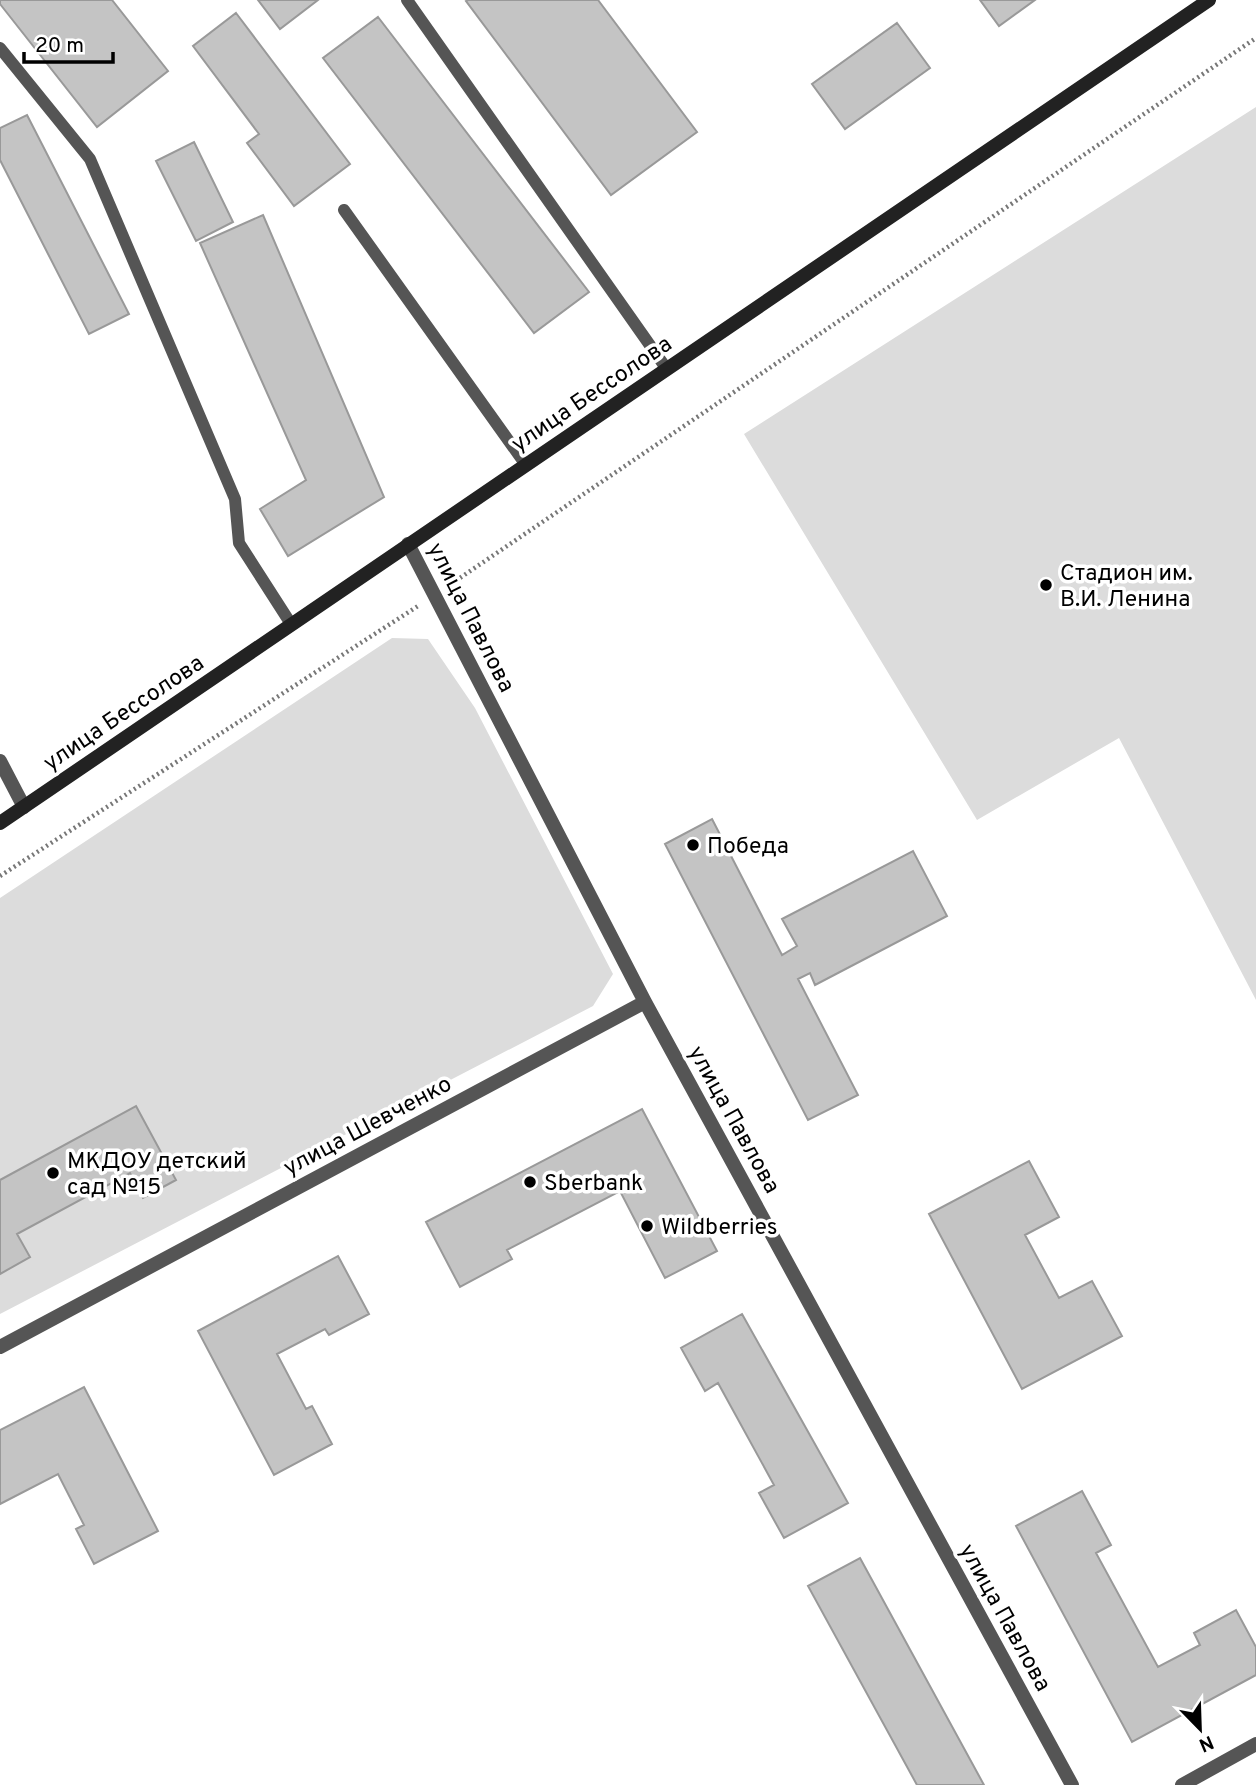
<svg xmlns="http://www.w3.org/2000/svg" width="1256" height="1785" viewBox="0 0 1256 1785" font-family="Overpass,sans-serif">
  <style>
    .green { fill: #dcdcdc }
    .building { fill: #c4c4c4; stroke: #999; stroke-width: 2 }
    .lines { fill: none; stroke-linecap: round; stroke-linejoin: round }
    .path { stroke: #777; stroke-width: 4.5; stroke-dasharray: 2 3.5; stroke-linecap: butt }
    .lane { stroke: #555; stroke-width: 12 }
    .street { stroke: #555; stroke-width: 14 }
    .secondary { stroke: #222; stroke-width: 14 }
    .poi-dot { fill: #000; stroke: #fff; stroke-width: 2.5 }
    .labels { text-anchor: middle; stroke-width: 7; stroke-linejoin: round; paint-order: stroke }
    .street-label { font-size: 23px; fill: #000; stroke: #fff }
    .poi-label { font-size: 23px; fill: #000; stroke: #fff; text-anchor: start }
  </style>
  <rect width="100%" height="100%" fill="#fff"/>
  <path class="green" d="M 1256,107 L 1256,1000 L 1119,738 L 977,820 L 744,434 Z
    M 392,638 L 428,639 L 475,708 L 613,974 L 593,1006 L 0,1314 L 0,898 Z"/>
  <path class="building" d="M 0,0 L 112,0 L 168,71 L 97,127 L 0,4 Z
    M 258,0 L 318,0 L 280,29 Z
    M 468,0 L 598,0 L 697,132 L 611,195 L 466,1 Z
    M 980,0 L 1035,0 L 999,26 Z
    M 236,13 L 350,164 L 294,206 L 247,143 L 259,134 L 193,46 Z
    M 378,17 L 589,292 L 534,333 L 323,58 Z
    M 897,23 L 930,68 L 845,129 L 812,84 Z
    M 27,115 L 129,314 L 89,334 L 0,160 L 0,128 Z
    M 194,142 L 233,222 L 196,241 L 156,161 Z
    M 263,215 L 384,497 L 288,556 L 260,509 L 306,480 L 200,243 Z
    M 712,819 L 782,955 L 797,946 L 782,919 L 913,851 L 947,916 L 815,985 L 810,973 L 798,979 L 858,1095 L 808,1120 L 665,844 Z
    M 136,1106 L 176,1180 L 143,1198 L 130,1173 L 17,1234 L 30,1257 L 0,1274 L 0,1180 Z
    M 642,1109 L 717,1251 L 665,1278 L 620,1191 L 507,1250 L 512,1259 L 460,1287 L 426,1222 Z
    M 1029,1161 L 1059,1217 L 1025,1235 L 1059,1298 L 1092,1281 L 1122,1336 L 1022,1389 L 929,1214 Z
    M 338,1256 L 369,1314 L 329,1335 L 325,1329 L 277,1354 L 306,1409 L 312,1406 L 332,1444 L 274,1475 L 198,1331 Z
    M 742,1314 L 848,1503 L 784,1538 L 759,1493 L 774,1485 L 718,1383 L 705,1391 L 681,1348 Z
    M 84,1387 L 158,1531 L 94,1564 L 76,1529 L 84,1525 L 58,1474 L 0,1504 L 0,1430 Z
    M 1082,1491 L 1111,1545 L 1096,1553 L 1158,1667 L 1200,1645 L 1194,1633 L 1236,1610 L 1256,1647 L 1256,1675 L 1132,1742 L 1016,1526 Z
    M 860,1558 L 984,1785 L 917,1785 L 808,1586 Z"/>
  <g class="lines">
    <path class="path" d="M 451,584 L 1256,38
      M 0,876 L 418,606"/>
    <path class="lane" d="M 407,0 L 666,368
      M 0,48 L 90,159 L 235,499 L 239,543 L 291,624
      M 344,210 L 526,465"/>
    <path class="street" d="M 408,544 L 645,1002 L 1072,1785
      M 0,761 L 24,807
      M 0,1347 L 645,1002
      M 1182,1785 L 1256,1744"/>
    <path class="secondary" d="M 0,823 L 1209,0"/>
  </g>
  <g class="poi-dot">
    <circle cx="1046" cy="585" r="7"/>
    <circle cx="693" cy="845" r="7"/>
    <circle cx="53" cy="1173" r="7"/>
    <circle cx="530" cy="1182" r="7"/>
    <circle cx="647" cy="1226" r="7"/>
  </g>
  <g class="labels">
    <g class="street-label">
      <text transform="translate(591 393) rotate(-34)" y="8">улица Бессолова</text>
      <text transform="translate(472 617) rotate(63)" y="8">улица Павлова</text>
      <text transform="translate(123 712) rotate(-34)" y="8">улица Бессолова</text>
      <text transform="translate(735 1119) rotate(61)" y="8">улица Павлова</text>
      <text transform="translate(367 1125) rotate(-28)" y="8">улица Шевченко</text>
      <text transform="translate(1006 1617) rotate(61)" y="8">улица Павлова</text>
    </g>
    <g class="poi-label">
      <text x="1060" y="580">Стадион им.<tspan x="1060" dy="26">В.И. Ленина</tspan></text>
      <text x="707" y="853">Победа</text>
      <text x="67" y="1168">МКДОУ детский<tspan x="67" dy="26">сад №15</tspan></text>
      <text x="544" y="1190">Sberbank</text>
      <text x="661" y="1234">Wildberries</text>
    </g>
  </g>
  <g transform="translate(1200 1729) rotate(157)" stroke="#ffffff" stroke-width="5" paint-order="stroke">
  <path d="M0-5L12 26L0 18L-12 26Z" fill="#000000"/>
  <text y="-10" font-size="19" font-weight="bold" text-anchor="middle" fill="#000000">N</text>
  </g>
  <path d="M24 52v10h89v-10" fill="none" stroke="#000000" stroke-width="3.5"/>
  <text x="35" y="52" font-size="21" fill="#000000" stroke="#ffffff" stroke-width="5" paint-order="stroke">20 m</text>
</svg>
